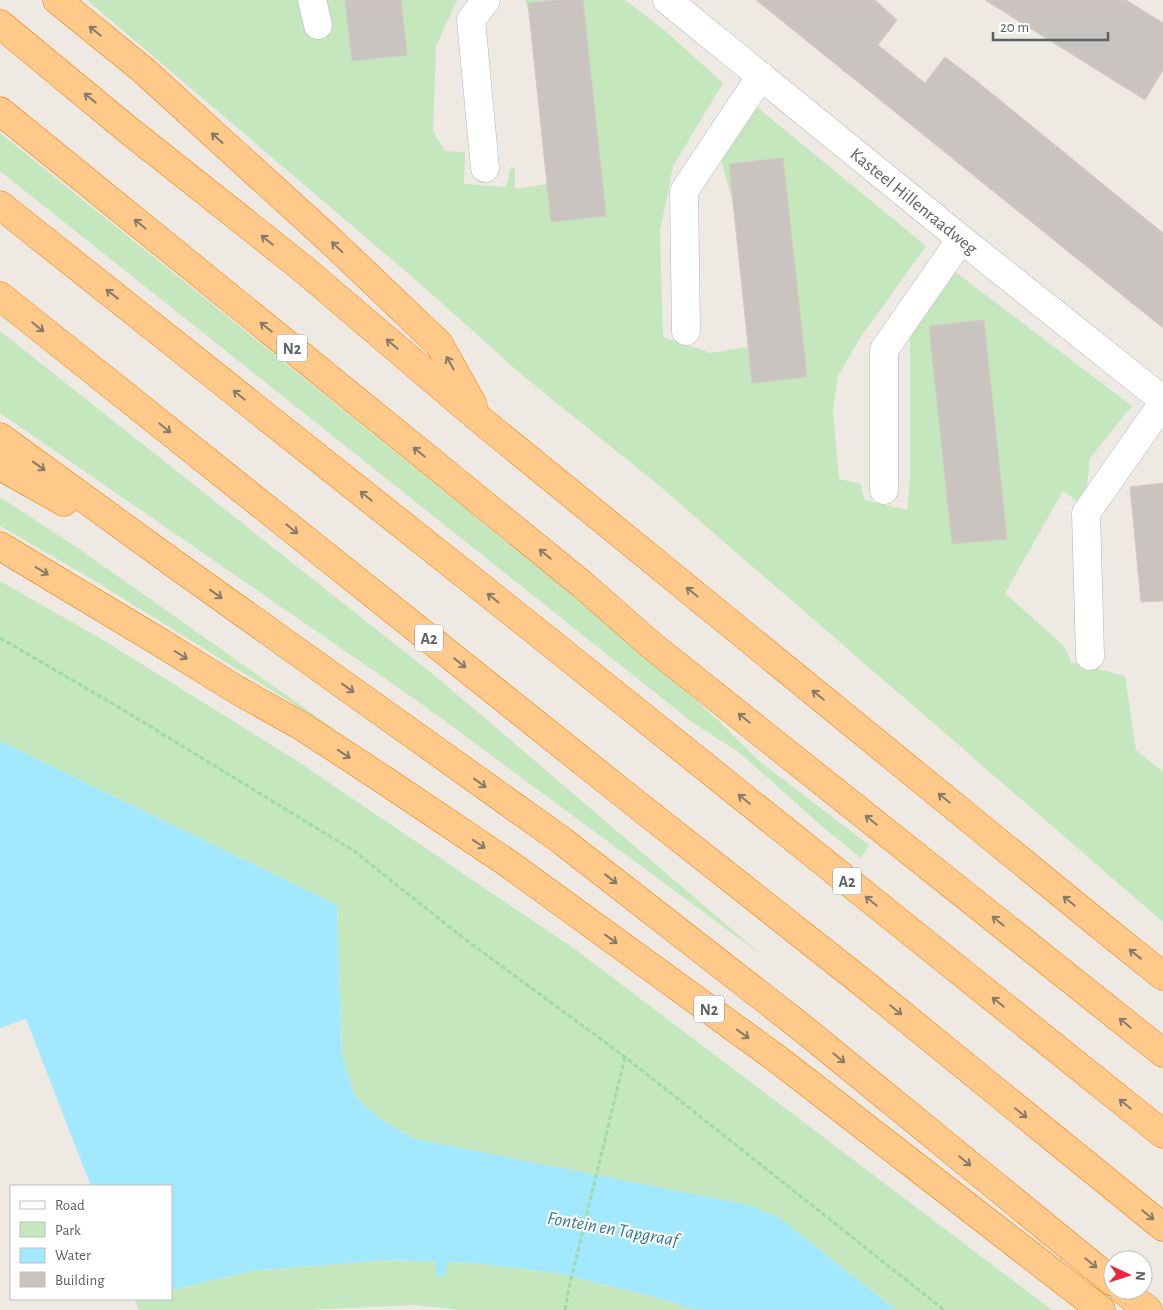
<svg xmlns="http://www.w3.org/2000/svg" width="1163" height="1310" viewBox="0 0 1163 1310" font-family="'Alegreya Sans',sans-serif">
  <style>
    .green { fill: #c5e7bd }
    .water { fill: #a2e8ff }
    .lines { fill: none; stroke-linecap: round; stroke-linejoin: round }
    .stream { stroke: #a2e8ff; stroke-width: 11 }
    .building { fill: #c9c4bf; stroke: #d3cac0 }
    .minor-casing { stroke: #b3b7ba; stroke-width: 29 }
    .highway-casing { stroke: #f17800; stroke-width: 29 }
    .path { stroke: #a0daa4; stroke-width: 3; stroke-dasharray: 5 2.5; stroke-linecap: butt }
    .minor { stroke: #fff; stroke-width: 28 }
    .highway { stroke: #ffca89; stroke-width: 28 }
    .oneway { stroke: #847b6d }
    .labels { text-anchor: middle; stroke-width: 4; stroke-linejoin: round; paint-order: stroke }
    .shield { fill: #fff; stroke: #8c9092; stroke-width: 1 }
    .shield-label { font-size: 16px; font-weight: bold; fill: #5b6164 }
    .street-label { font-size: 18px; fill: #5b6164; stroke: #fff }
    .water-label { font-size: 19px; font-style: italic; fill: #33799b; stroke: #fff }
  </style>
  <rect width="100%" height="100%" fill="#eee9e2"/>
  <path class="green" d="M 87,0 L 457,0 L 436,46 L 433,131 L 445,151 L 465,152 L 464,184 L 506,187 L 511,167 L 515,168 L 515,189 L 573,180 L 525,0 L 625,0 L 663,29 L 723,83 L 673,166 L 660,231 L 663,337 L 711,353 L 771,343 L 719,152 L 752,103 L 926,246 L 860,338 L 838,376 L 833,411 L 839,479 L 861,484 L 864,500 L 907,510 L 910,480 L 910,314 L 950,268 L 1132,406 L 1090,458 L 1085,507 L 1063,491 L 1005,593 L 1065,647 L 1071,662 L 1125,676 L 1136,750 L 1163,772 L 1163,922 L 656,483 L 522,375 L 416,280 Z
    M 0,133 L 633,644 L 718,720 L 759,761 L 869,845 L 861,858 L 824,828 L 741,754 L 692,722 L 0,171 Z
    M 0,331 L 440,680 L 763,956 L 419,702 L 0,413 Z
    M 0,497 L 82,551 L 337,731 L 85,575 L 0,526 Z
    M 0,581 L 103,640 L 294,759 L 576,950 L 1052,1310 L 896,1310 L 778,1217 L 415,1139 L 383,1121 L 355,1097 L 342,1056 L 337,905 L 0,741 Z
    M 386,1260 L 474,1263 L 557,1273 L 659,1298 L 696,1310 L 460,1310 L 416,1305 L 364,1307 L 311,1310 L 139,1310 L 134,1299 L 171,1299 L 171,1290 L 251,1271 Z"/>
  <path class="water" d="M 0,741 L 337,905 L 342,1056 L 355,1097 L 383,1121 L 415,1139 L 749,1205 L 778,1217 L 896,1310 L 696,1310 L 659,1298 L 557,1273 L 474,1263 L 386,1260 L 251,1271 L 171,1290 L 171,1186 L 91,1186 L 26,1019 L 0,1028 Z"/>
  <g class="lines">
    <path class="stream" d="M 441,1271 L 444,1248"/>
  </g>
  <path class="building" d="M 345,0 L 401,0 L 407,55 L 352,61 Z
    M 556,0 L 583,0 L 606,216 L 551,222 L 528,3 Z
    M 756,0 L 875,0 L 897,20 L 878,45 L 925,83 L 945,57 L 974,79 L 1163,233 L 1163,328 Z
    M 985,0 L 1126,0 L 1163,23 L 1163,70 L 1145,100 Z
    M 783,158 L 807,377 L 752,383 L 729,164 Z
    M 984,320 L 1007,539 L 952,544 L 929,326 Z
    M 1163,483 L 1163,601 L 1141,602 L 1130,487 Z"/>
  <g class="lines">
    <defs>
      <path id="minor" d="M 312,0 L 318,25
        M 667,0 L 961,239 L 1163,400
        M 485,168 L 471,20 L 486,0
        M 686,331 L 684,191 L 761,76
        M 884,490 L 884,350 L 961,239
        M 1090,656 L 1086,513 L 1163,403"/>
      <path id="highway" d="M 57,0 L 142,69 L 332,242 L 439,344 L 473,405
        M 0,24 L 127,129 L 301,267 L 482,421 L 1107,931 L 1163,976
        M 0,111 L 583,585 L 651,645 L 1163,1053
        M 0,205 L 532,628 L 1163,1134
        M 0,296 L 620,791 L 858,979 L 1163,1227
        M 0,437 L 176,565 L 561,840 L 801,1027 L 1113,1282
        M 0,466 L 64,502
        M 0,546 L 158,641 L 237,690 L 303,727 L 387,782 L 506,862 L 776,1058 L 1101,1310
        M 1123,1290 L 1148,1310"/>
    </defs>
    <use href="#minor" class="minor-casing"/>
    <use href="#highway" class="highway-casing"/>
    <path class="path" d="M 0,638 L 115,705 L 354,851 L 462,937 L 625,1057 L 944,1310
      M 565,1310 L 570,1283 L 625,1057"/>
    <use href="#minor" class="minor"/>
    <use href="#highway" class="highway"/>
  </g>
  <defs><path id="oneway-shaft" d="M-6 0H5M1.5-3L5.5 0L1.5 3" fill="none" stroke-width="1.6" stroke-linecap="round" stroke-linejoin="round" transform="scale(1.25)"/></defs>
  <g class="oneway">
    <use href="#oneway-shaft" transform="translate(95 31) rotate(-141)"/>
    <use href="#oneway-shaft" transform="translate(90 98) rotate(-141)"/>
    <use href="#oneway-shaft" transform="translate(217 138) rotate(-138)"/>
    <use href="#oneway-shaft" transform="translate(140 224) rotate(-141)"/>
    <use href="#oneway-shaft" transform="translate(267 240) rotate(-141)"/>
    <use href="#oneway-shaft" transform="translate(337 247) rotate(-137)"/>
    <use href="#oneway-shaft" transform="translate(112 294) rotate(-142)"/>
    <use href="#oneway-shaft" transform="translate(38 327) rotate(39)"/>
    <use href="#oneway-shaft" transform="translate(266 327) rotate(-141)"/>
    <use href="#oneway-shaft" transform="translate(392 344) rotate(-140)"/>
    <use href="#oneway-shaft" transform="translate(450 363) rotate(-119)"/>
    <use href="#oneway-shaft" transform="translate(239 395) rotate(-141)"/>
    <use href="#oneway-shaft" transform="translate(165 428) rotate(39)"/>
    <use href="#oneway-shaft" transform="translate(419 452) rotate(-141)"/>
    <use href="#oneway-shaft" transform="translate(39 466) rotate(36)"/>
    <use href="#oneway-shaft" transform="translate(366 496) rotate(-141)"/>
    <use href="#oneway-shaft" transform="translate(292 529) rotate(39)"/>
    <use href="#oneway-shaft" transform="translate(545 554) rotate(-141)"/>
    <use href="#oneway-shaft" transform="translate(42 571) rotate(31)"/>
    <use href="#oneway-shaft" transform="translate(692 592) rotate(-141)"/>
    <use href="#oneway-shaft" transform="translate(216 594) rotate(36)"/>
    <use href="#oneway-shaft" transform="translate(493 598) rotate(-141)"/>
    <use href="#oneway-shaft" transform="translate(181 655) rotate(32)"/>
    <use href="#oneway-shaft" transform="translate(460 663) rotate(39)"/>
    <use href="#oneway-shaft" transform="translate(348 688) rotate(36)"/>
    <use href="#oneway-shaft" transform="translate(818 695) rotate(-141)"/>
    <use href="#oneway-shaft" transform="translate(744 718) rotate(-141)"/>
    <use href="#oneway-shaft" transform="translate(344 754) rotate(33)"/>
    <use href="#oneway-shaft" transform="translate(480 783) rotate(36)"/>
    <use href="#oneway-shaft" transform="translate(944 798) rotate(-141)"/>
    <use href="#oneway-shaft" transform="translate(744 799) rotate(-141)"/>
    <use href="#oneway-shaft" transform="translate(871 820) rotate(-141)"/>
    <use href="#oneway-shaft" transform="translate(479 844) rotate(34)"/>
    <use href="#oneway-shaft" transform="translate(611 879) rotate(38)"/>
    <use href="#oneway-shaft" transform="translate(871 901) rotate(-141)"/>
    <use href="#oneway-shaft" transform="translate(1069 901) rotate(-141)"/>
    <use href="#oneway-shaft" transform="translate(998 921) rotate(-141)"/>
    <use href="#oneway-shaft" transform="translate(611 939) rotate(36)"/>
    <use href="#oneway-shaft" transform="translate(1135 954) rotate(-142)"/>
    <use href="#oneway-shaft" transform="translate(998 1002) rotate(-141)"/>
    <use href="#oneway-shaft" transform="translate(896 1010) rotate(39)"/>
    <use href="#oneway-shaft" transform="translate(1125 1023) rotate(-141)"/>
    <use href="#oneway-shaft" transform="translate(743 1034) rotate(36)"/>
    <use href="#oneway-shaft" transform="translate(839 1058) rotate(39)"/>
    <use href="#oneway-shaft" transform="translate(1125 1104) rotate(-141)"/>
    <use href="#oneway-shaft" transform="translate(1021 1113) rotate(39)"/>
    <use href="#oneway-shaft" transform="translate(965 1161) rotate(39)"/>
    <use href="#oneway-shaft" transform="translate(1148 1215) rotate(39)"/>
    <use href="#oneway-shaft" transform="translate(1091 1263) rotate(39)"/>
  </g>
  <g class="labels">
    <g class="shield">
      <rect x="277" y="334.5" width="30" height="27" rx="4"/>
      <rect x="415" y="624.5" width="28" height="27" rx="4"/>
      <rect x="833" y="867.5" width="28" height="27" rx="4"/>
      <rect x="694" y="995.5" width="30" height="27" rx="4"/>
    </g>
    <g class="shield-label">
      <text x="292" y="354">N2</text>
      <text x="429" y="644">A2</text>
      <text x="847" y="887">A2</text>
      <text x="709" y="1015">N2</text>
    </g>
    <g class="street-label">
      <text transform="translate(914 201) rotate(39)" y="6">Kasteel Hillenraadweg</text>
    </g>
    <g class="water-label">
      <text transform="translate(613 1228) rotate(10)" y="7">Fontein en Tapgraaf</text>
    </g>
  </g>
  <rect x="10" y="1185" width="162" height="115" fill="#ffffff" stroke="#bdc0c1"/>
  <rect x="20" y="1201" width="25" height="8" fill="#ffffff" stroke="#bdc0c1"/>
  <text x="55" y="1210" font-size="15" fill="#5b6164">Road</text>
  <rect x="20" y="1222" width="25" height="15" fill="#c5e7bd" stroke="#bdc0c1"/>
  <text x="55" y="1235" font-size="15" fill="#5b6164">Park</text>
  <rect x="20" y="1248" width="25" height="15" fill="#a2e8ff" stroke="#bdc0c1"/>
  <text x="55" y="1260" font-size="15" fill="#5b6164">Water</text>
  <rect x="20" y="1272" width="25" height="15" fill="#c9c4bf" stroke="#bdc0c1"/>
  <text x="55" y="1285" font-size="15" fill="#5b6164">Building</text>
  <g transform="translate(1128 1275) rotate(94)"><circle r="24" fill="#ffffff" stroke="#bdc0c1"/>
  <path d="M0-4L9 19L0 12L-9 19Z" fill="#f2253c"/>
  <text y="-8" font-size="14" font-weight="bold" text-anchor="middle" fill="#5b6164">N</text>
  </g>
  <path d="M993 32v8h115v-8" fill="none" stroke="#5b6164" stroke-width="2.5"/>
  <text x="1000" y="32" font-size="15" fill="#5b6164" stroke="#ffffff" stroke-width="4" paint-order="stroke">20 m</text>
</svg>
